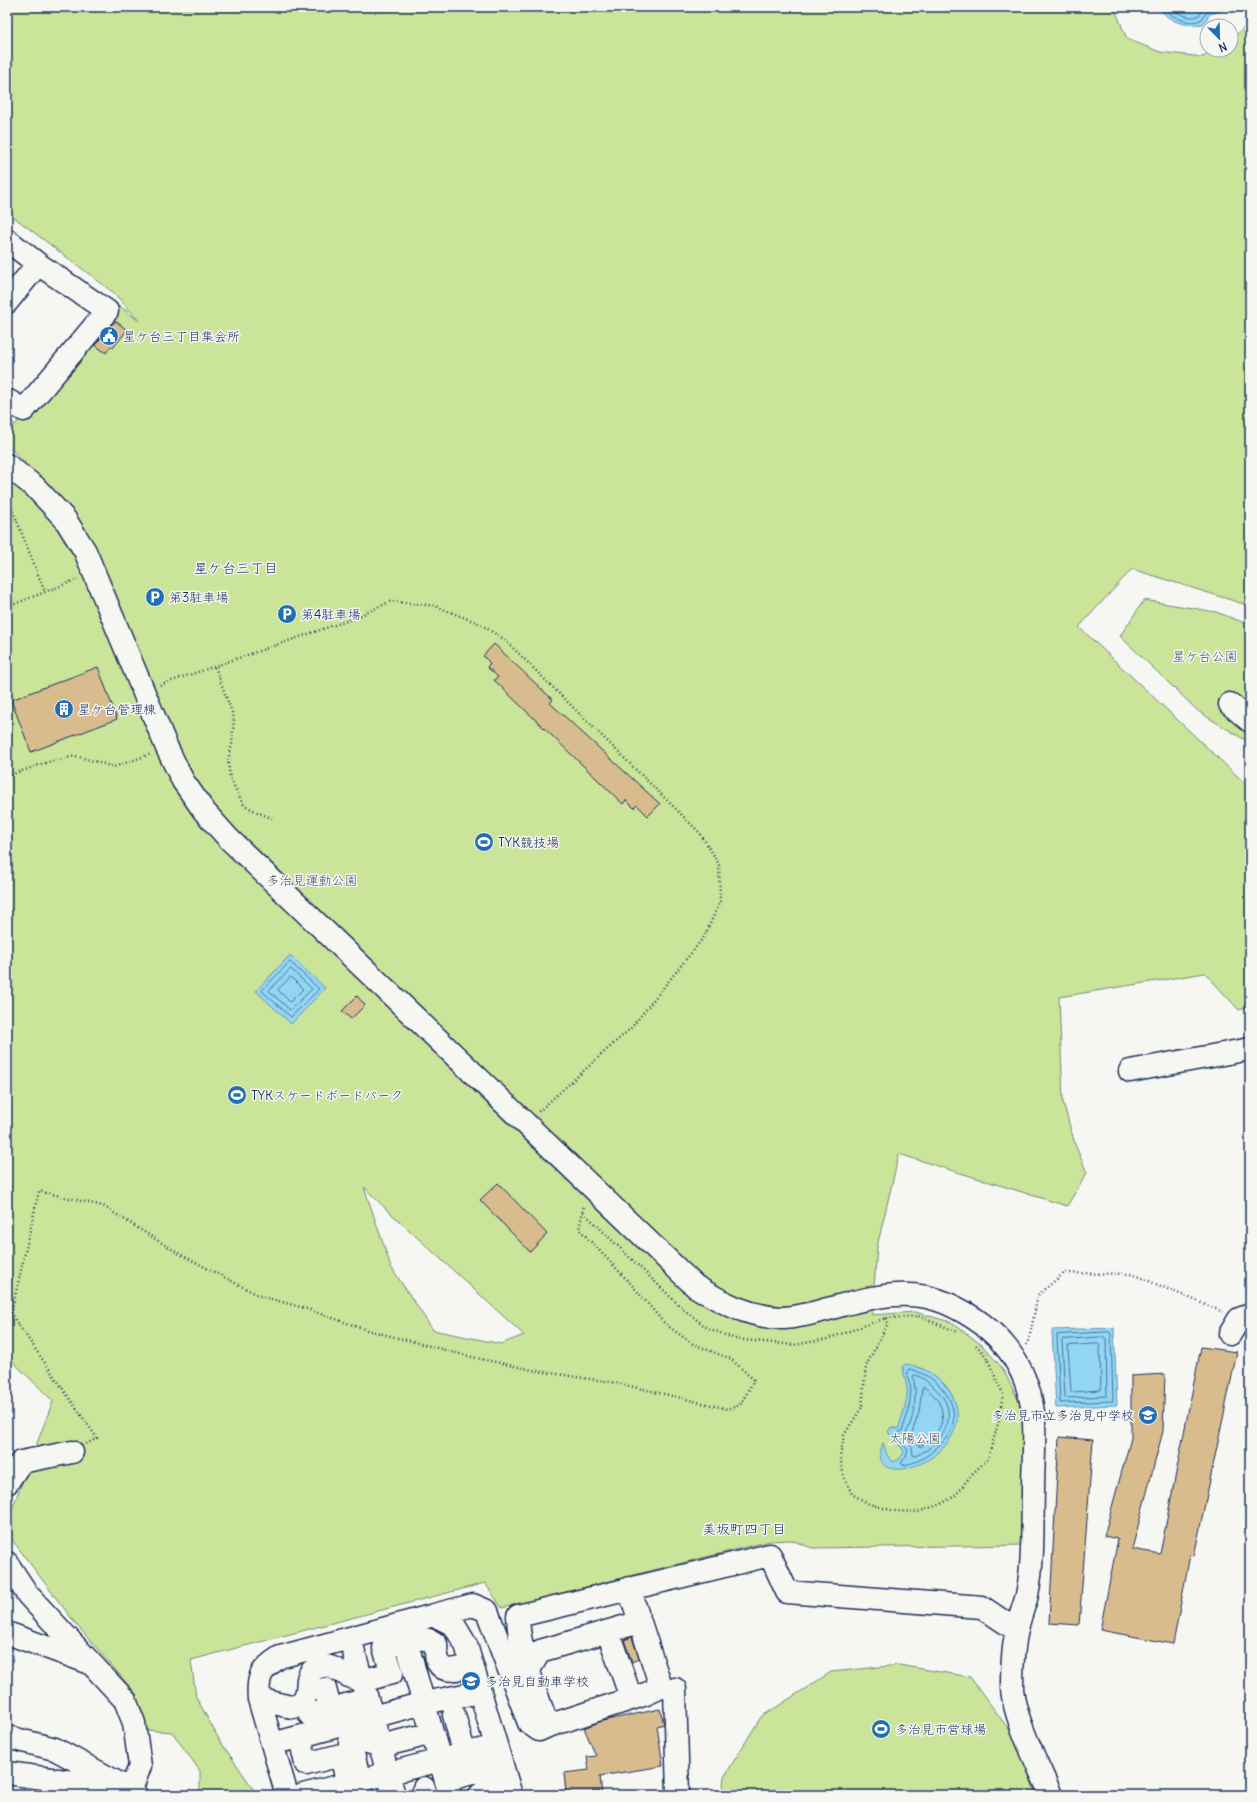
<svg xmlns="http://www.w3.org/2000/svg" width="1257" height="1802" viewBox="0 0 1257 1802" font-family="Delius,'Klee One',sans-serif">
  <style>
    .green { fill: #cae49a; stroke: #728a7c; fill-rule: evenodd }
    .water { fill: #92d6f4; stroke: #6293b8 }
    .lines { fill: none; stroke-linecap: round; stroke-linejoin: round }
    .shore { stroke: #4b729a; stroke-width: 1 }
    .building { fill: #d9bc8e; stroke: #1b2f5e }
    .minor-casing { stroke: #1b2f5e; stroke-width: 25 }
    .path { stroke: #1b2f5e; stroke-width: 2.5; stroke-dasharray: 1 3; stroke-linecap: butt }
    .minor { stroke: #f6f6f2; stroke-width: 22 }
    .labels { text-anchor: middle; stroke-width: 3; stroke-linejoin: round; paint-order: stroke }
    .poi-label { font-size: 13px; fill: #1b2f5e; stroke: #f6f6f2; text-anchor: start }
    .park-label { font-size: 13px; fill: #3e536a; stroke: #f6f6f2 }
    .neighbourhood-label { font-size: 14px; fill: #1b2f5e; stroke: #f6f6f2 }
  </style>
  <rect width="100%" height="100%" fill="#f6f6f2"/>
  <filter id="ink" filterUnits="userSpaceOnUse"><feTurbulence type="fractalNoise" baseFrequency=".025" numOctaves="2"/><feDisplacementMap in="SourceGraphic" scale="8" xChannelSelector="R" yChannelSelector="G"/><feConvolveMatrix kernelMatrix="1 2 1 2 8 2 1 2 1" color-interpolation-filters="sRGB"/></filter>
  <g filter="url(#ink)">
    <path class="green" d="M 7,7 L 1114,7 L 1127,39 L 1160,52 L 1203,57 L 1215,50 L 1231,50 L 1231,40 L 1250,22 L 1250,606 L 1132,569 L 1079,627 L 1250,788 L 1250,1007 L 1239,1010 L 1205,973 L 1059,997 L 1063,1102 L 1075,1144 L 1087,1173 L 1067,1206 L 899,1154 L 877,1247 L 872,1315 L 915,1312 L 951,1322 L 982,1345 L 1003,1369 L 1026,1416 L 1027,1545 L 812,1548 L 791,1540 L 770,1541 L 502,1608 L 485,1583 L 191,1660 L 196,1697 L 220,1741 L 252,1787 L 254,1795 L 200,1795 L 200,1771 L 172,1732 L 144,1730 L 137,1695 L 75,1623 L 7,1533 L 7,1522 L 53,1401 L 7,1356 L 7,484 L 25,462 L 7,446 L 7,434 L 116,303 L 139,321 L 114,293 L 7,212 ZM 364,1187 L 386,1209 L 524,1335 L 501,1344 L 433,1330 L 391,1267 Z
      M 1144,600 L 1216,612 L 1250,625 L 1250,743 L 1199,712 L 1120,636 Z
      M 899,1665 L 970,1677 L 1016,1739 L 1036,1795 L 722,1795 L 724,1777 L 761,1717 L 831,1672 Z"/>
    <path class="water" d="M 1158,7 L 1235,7 L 1210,14 L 1203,24 C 1185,27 1169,22 1158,7 Z
      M 290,955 L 325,988 L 291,1024 L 256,991 Z
      M 1114,1328 L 1117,1405 L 1056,1408 L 1052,1330 Z
      M 906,1364 C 926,1368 942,1377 952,1395 C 984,1457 861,1499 883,1443 L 887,1455 L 893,1462 C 899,1460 902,1457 904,1451 L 888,1432 L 891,1427 L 898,1429 C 902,1417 908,1402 907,1388 C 906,1380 903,1375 903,1366 Z"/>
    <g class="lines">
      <path class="shore" d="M 1163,7 C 1170,16 1188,26 1200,20 C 1203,19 1204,15 1206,13 C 1210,9 1216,8 1221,7
        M 1169,7 C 1175,12 1191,21 1199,15 C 1201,13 1203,9 1205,7
        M 290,962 L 319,989 L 291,1017 L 262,991 Z
        M 291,969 L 312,989 L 290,1010 L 269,991 Z
        M 291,977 L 303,989 L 290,1002 L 278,990 Z
        M 1109,1332 L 1111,1334 L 1113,1401 L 1060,1403 L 1057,1335 Z
        M 1104,1337 L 1106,1339 L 1107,1396 L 1065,1398 L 1062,1340 Z
        M 1098,1344 L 1100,1346 L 1101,1390 L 1071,1392 L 1068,1346 Z
        M 909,1369 C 938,1375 966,1406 948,1436 C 945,1441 939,1445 935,1449 C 927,1457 914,1464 903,1465 L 901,1463 L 906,1457 L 908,1450 L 895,1435 L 902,1431 L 909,1410 L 911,1389 L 907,1373 Z
        M 915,1375 C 921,1376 926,1381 931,1385 C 963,1409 947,1443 915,1456 L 913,1455 L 912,1447 L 904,1437 C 914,1420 918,1396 913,1377 Z
        M 924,1387 C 943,1400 950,1420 932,1437 C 928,1441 924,1445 920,1447 L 911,1436 L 919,1412 L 922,1389 Z"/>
    </g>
    <path class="building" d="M 114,322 L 117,322 L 127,330 L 113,348 L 111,346 L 106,353 L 95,345 Z
      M 494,644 L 553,700 L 550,703 L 660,804 L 648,816 L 637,805 L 634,808 L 626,800 L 623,804 L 494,680 L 498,677 L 487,667 L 490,663 L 483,656 Z
      M 98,667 L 117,719 L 31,752 L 11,700 Z
      M 357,996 L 365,1005 L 351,1019 L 342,1011 Z
      M 498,1183 L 547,1234 L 530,1252 L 480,1200 Z
      M 1201,1347 L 1237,1352 L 1194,1556 L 1190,1555 L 1173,1644 L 1100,1630 L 1118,1539 L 1104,1536 L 1131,1438 L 1131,1376 L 1165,1374 L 1163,1431 L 1132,1549 L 1160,1554 Z
      M 1059,1437 L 1093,1440 L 1079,1625 L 1049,1623 Z
      M 632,1637 L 639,1659 L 632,1662 L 624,1640 Z
      M 660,1709 L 664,1724 L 657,1726 L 663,1766 L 600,1776 L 602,1795 L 572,1795 L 572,1792 L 566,1793 L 564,1773 L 589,1770 L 587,1757 L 596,1756 L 584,1728 L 602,1721 Z"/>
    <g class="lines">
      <defs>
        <path id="minor" d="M 7,240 L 38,264
          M 7,302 L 38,264 L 107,311 L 24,410 L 7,400
          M 7,465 L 35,487 L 65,519 L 85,551 L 167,748 L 183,781 L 204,811 L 229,839 L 695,1286 C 723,1303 747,1316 781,1318 C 798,1318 816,1312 832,1308 C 869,1297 909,1287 946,1303 C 998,1326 1030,1365 1034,1422 C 1035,1445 1033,1468 1033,1491 C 1032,1525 1034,1561 1027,1595 C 1024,1607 1019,1618 1017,1630 C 1013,1647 1012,1668 1012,1686 C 1012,1714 1039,1767 1051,1795
          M 1230,704 L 1250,721
          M 1130,1071 L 1250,1049
          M 1230,1334 L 1239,1319 L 1250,1315
          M 7,1483 L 21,1462 L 72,1452
          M 7,1563 L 28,1595 L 125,1700 L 134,1723 L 140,1766 L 131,1790
          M 629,1588 L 661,1687 L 646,1694 L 548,1726 C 537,1695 518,1648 518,1616 L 770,1555 L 787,1592 L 982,1607 L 1016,1630
          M 434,1615 L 473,1605 L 487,1611 L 529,1723 L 539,1730 L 548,1726
          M 402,1627 L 450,1795
          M 608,1632 L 631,1698
          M 7,1633 L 90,1663
          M 350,1638 L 394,1795
          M 529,1670 L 540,1651 L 640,1622
          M 325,1689 L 330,1709
          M 675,1689 L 678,1795
          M 259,1699 C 271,1701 281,1706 293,1707 C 296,1705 301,1703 303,1700 C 311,1691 304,1679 312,1671 C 329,1656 344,1679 361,1680 C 370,1680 382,1675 392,1673 L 384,1648 C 401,1643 420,1632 436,1644 C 437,1649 435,1656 437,1660 C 443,1676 460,1668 472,1665
          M 310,1715 L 367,1699
          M 454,1715 L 465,1755
          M 7,1737 L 55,1749 L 131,1790 L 136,1795
          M 300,1737 L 306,1764 L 341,1755 L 347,1781
          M 272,1744 L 424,1703 L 480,1692
          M 7,1773 L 116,1788
          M 446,1780 L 502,1765
          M 360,1781 L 350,1742 L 357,1739 L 381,1746 L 417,1737
          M 424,1788 L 426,1795
          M 287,1795 L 259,1699 C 257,1676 261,1669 280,1657 L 434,1615 L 454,1625 L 466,1645 L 511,1795
          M 303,1795 L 496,1746
          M 480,1795 L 486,1791 L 508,1785"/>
      </defs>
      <use href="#minor" class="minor-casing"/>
      <path class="path" d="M 7,430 L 13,423
        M 7,496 L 45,592
        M 7,607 L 78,579
        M 215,667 L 234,718 L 232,744 L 228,761 L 230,778 L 244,805 L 259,813 L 272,818
        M 160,685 L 355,618 L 391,601 L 435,606 L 478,623 L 504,639 L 700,833 L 719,864 L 720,902 L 704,937 L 631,1028 L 538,1112
        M 7,776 L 48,762 L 76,756 L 114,767 L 151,754
        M 583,1212 L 683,1309 L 706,1327 L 735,1339 L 794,1345 L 827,1339 L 886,1318 L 918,1316 L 958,1332
        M 886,1318 L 888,1323 L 866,1366 L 862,1407 L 844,1435 L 840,1457 L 844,1477 L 852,1494 L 869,1504 L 894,1511 L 918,1512 L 941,1504 L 955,1496 L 973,1473 L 988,1459 L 999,1420 L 1003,1394 L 986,1356 L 974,1343
        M 1026,1345 L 1029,1340 L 1038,1295 L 1064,1273 L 1132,1274 L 1223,1312
        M 86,1444 L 97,1438 L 11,1314 L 39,1191 L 103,1206 L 176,1252 L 260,1296 L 304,1308 L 367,1330 L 472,1357 L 537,1371 L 617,1383 L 728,1409 L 740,1405 L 754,1380 L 731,1359 L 693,1344 L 665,1324 L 631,1284 L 579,1229 L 584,1206"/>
      <use href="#minor" class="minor"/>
    </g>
  </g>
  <defs>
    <symbol id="civic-disc" viewBox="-11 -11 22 22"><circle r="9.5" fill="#1f6fb2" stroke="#f6f6f2"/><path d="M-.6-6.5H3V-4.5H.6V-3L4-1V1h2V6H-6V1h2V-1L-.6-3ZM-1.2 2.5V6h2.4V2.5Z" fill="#fff"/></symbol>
    <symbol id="parking-disc" viewBox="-11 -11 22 22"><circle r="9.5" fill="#1f6fb2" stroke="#f6f6f2"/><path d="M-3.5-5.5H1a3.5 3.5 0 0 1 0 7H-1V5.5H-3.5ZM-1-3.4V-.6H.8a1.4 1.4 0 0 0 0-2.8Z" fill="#fff"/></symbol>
    <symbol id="building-disc" viewBox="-11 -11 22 22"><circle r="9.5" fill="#1f6fb2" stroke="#f6f6f2"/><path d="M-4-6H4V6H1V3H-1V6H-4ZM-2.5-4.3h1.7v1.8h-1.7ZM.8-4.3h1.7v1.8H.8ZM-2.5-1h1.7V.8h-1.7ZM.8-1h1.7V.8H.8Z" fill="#fff"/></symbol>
    <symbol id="stadium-disc" viewBox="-11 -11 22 22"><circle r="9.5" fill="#1f6fb2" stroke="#f6f6f2"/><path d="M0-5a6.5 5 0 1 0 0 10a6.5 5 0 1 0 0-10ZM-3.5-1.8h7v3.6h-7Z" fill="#fff"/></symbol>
    <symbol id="school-disc" viewBox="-11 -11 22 22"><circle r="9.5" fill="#1f6fb2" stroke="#f6f6f2"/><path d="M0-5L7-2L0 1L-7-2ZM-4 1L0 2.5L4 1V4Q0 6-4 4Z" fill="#fff"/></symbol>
  </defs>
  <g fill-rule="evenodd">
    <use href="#civic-disc" x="98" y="325" width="22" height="22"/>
    <use href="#parking-disc" x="144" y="586" width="22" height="22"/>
    <use href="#parking-disc" x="276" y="603" width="22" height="22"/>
    <use href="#building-disc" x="53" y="698" width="22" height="22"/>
    <use href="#stadium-disc" x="473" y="831" width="22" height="22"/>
    <use href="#stadium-disc" x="226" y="1084" width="22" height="22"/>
    <use href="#school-disc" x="1137" y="1404" width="22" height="22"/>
    <use href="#school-disc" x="460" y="1670" width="22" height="22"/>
    <use href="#stadium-disc" x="870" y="1718" width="22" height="22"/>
  </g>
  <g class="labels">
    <g class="poi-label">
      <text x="123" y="341">星ケ台三丁目集会所</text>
      <text x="169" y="602">第3駐車場</text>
      <text x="301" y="619">第4駐車場</text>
      <text x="78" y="714">星ケ台管理棟</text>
      <text x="498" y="847">TYK競技場</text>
      <text x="251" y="1100">TYKスケードボードパーク</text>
      <text x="1134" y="1420" text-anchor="end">多治見市立多治見中学校</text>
      <text x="485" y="1686">多治見自動車学校</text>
      <text x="895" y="1734">多治見市営球場</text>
    </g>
    <g class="park-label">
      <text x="1205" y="661">星ケ台公園</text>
      <text x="312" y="885">多治見運動公園</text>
      <text x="915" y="1443">太陽公園</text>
    </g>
    <g class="neighbourhood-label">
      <text x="236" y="573">星ケ台三丁目</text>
      <text x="744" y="1534">美坂町四丁目</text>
    </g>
  </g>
  <rect width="1257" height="1802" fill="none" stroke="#f6f6f2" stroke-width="24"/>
  <rect x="12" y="12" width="1233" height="1778" fill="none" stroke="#1b2f5e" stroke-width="1.5" filter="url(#ink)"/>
  <g transform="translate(1219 38) rotate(157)"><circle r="19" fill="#f6f6f2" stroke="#9ea6b7"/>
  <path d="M0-3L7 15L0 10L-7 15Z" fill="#1f6fb2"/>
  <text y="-6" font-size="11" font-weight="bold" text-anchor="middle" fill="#1b2f5e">N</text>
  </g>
</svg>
